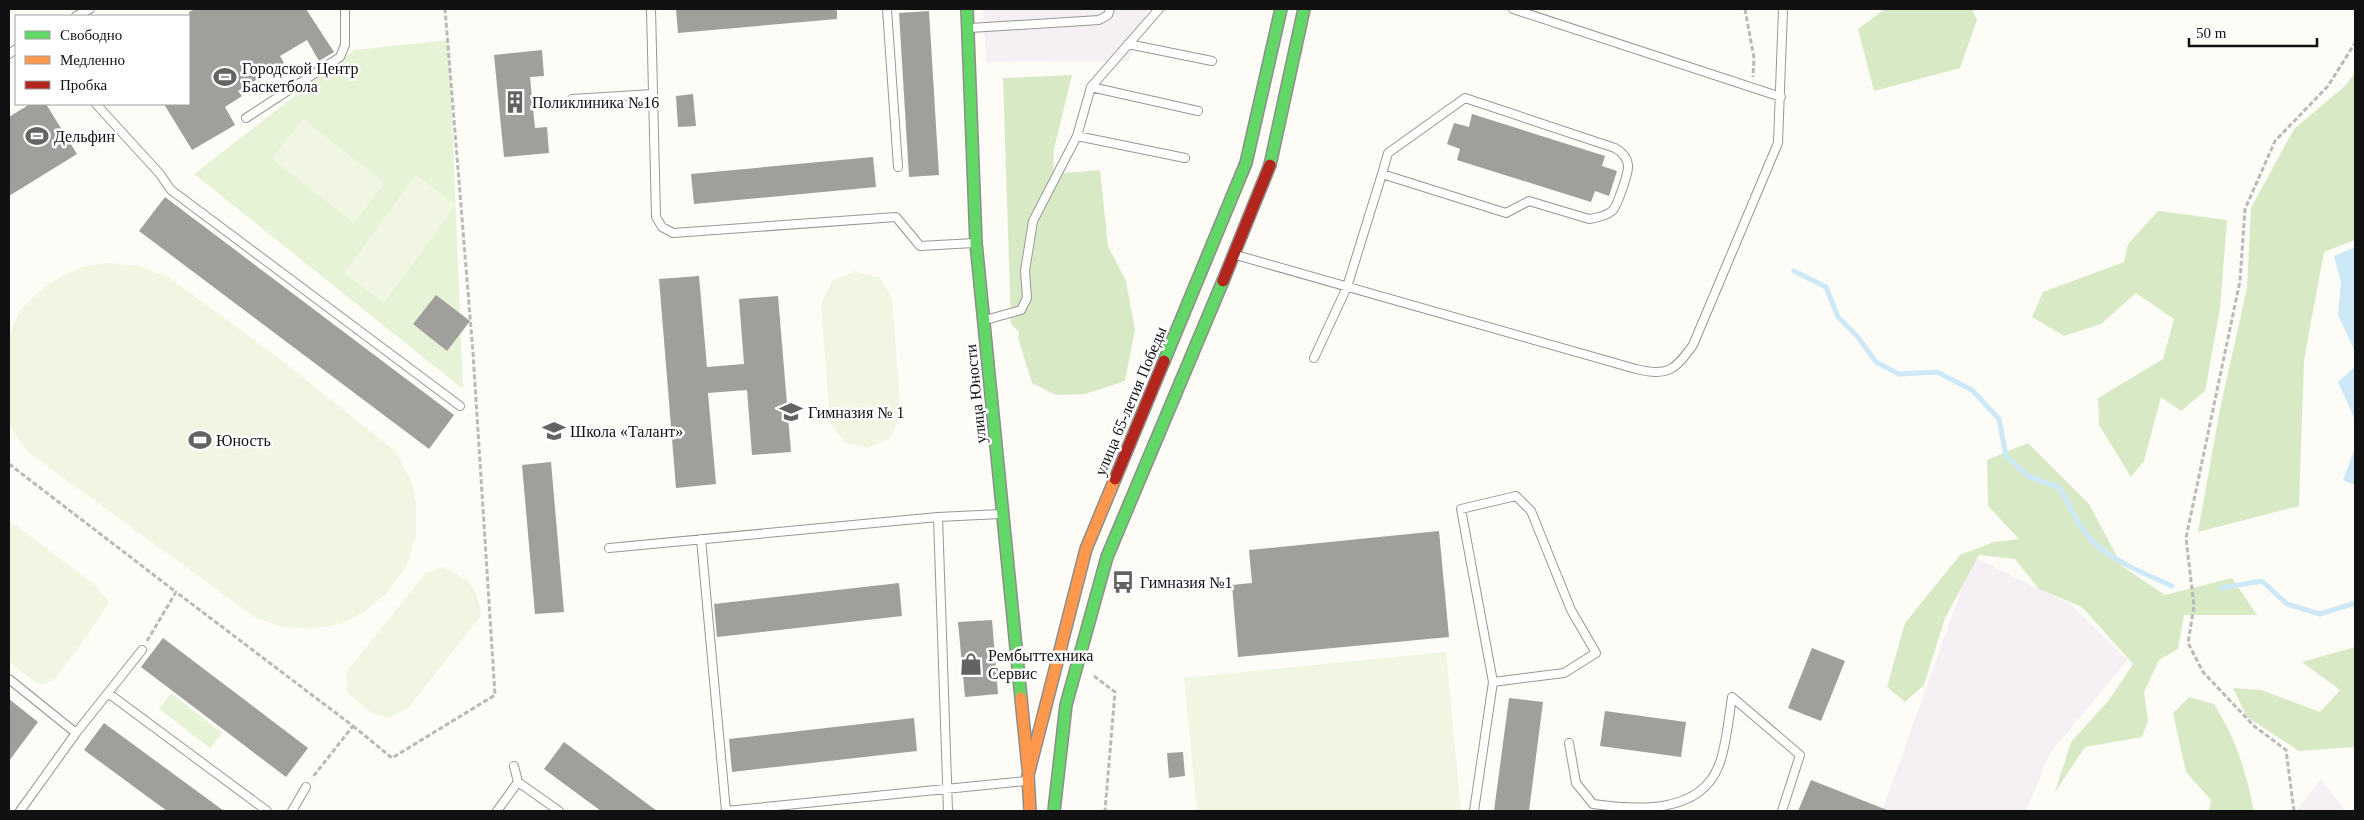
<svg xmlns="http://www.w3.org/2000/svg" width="2364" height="820" viewBox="0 0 2364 820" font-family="'Times New Roman',serif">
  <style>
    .industrial { fill: #f5f0f3 }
    .green { fill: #e7f3d7 }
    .forest { fill: #d8eac5 }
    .pitch { fill: #f0f6e1 }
    .water { fill: #cde8f7 }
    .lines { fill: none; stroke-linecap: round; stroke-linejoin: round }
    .stream { stroke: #cde8f7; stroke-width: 5 }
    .building { fill: #a19f9c }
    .lane-casing { stroke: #979795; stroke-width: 10 }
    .fast-casing { stroke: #8e8d8b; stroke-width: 14 }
    .slow-casing { stroke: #8e8d8b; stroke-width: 14 }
    .jam-casing { stroke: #8e8d8b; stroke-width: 14 }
    .path { stroke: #b9b9b8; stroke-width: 3; stroke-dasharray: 5 2.5; stroke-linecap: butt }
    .lane { stroke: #fffffe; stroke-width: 8 }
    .fast { stroke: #63d668; stroke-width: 11 }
    .slow { stroke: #ff974d; stroke-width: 11 }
    .jam { stroke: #b3261e; stroke-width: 11 }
    .labels { text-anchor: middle; stroke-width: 5; stroke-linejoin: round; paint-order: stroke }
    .poi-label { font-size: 16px; fill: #111; stroke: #fff; text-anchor: start }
    .street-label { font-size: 16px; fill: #111; stroke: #fff }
  </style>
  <rect width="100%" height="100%" fill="#fdfcf7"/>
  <path class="industrial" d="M 983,9 L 1148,9 L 1128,61 L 986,62 Z
    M 1973,557 L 2070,604 L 2128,660 L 2050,753 L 2026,811 L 1882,811 Z
    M 2321,779 L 2345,811 L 2296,811 Z"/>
  <path class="green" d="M 449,40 L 463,389 L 194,174 L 354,50 Z
    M 171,693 L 222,733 L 210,748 L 159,709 Z"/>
  <path class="forest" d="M 1885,9 L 1972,9 L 1977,20 L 1960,68 L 1874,91 L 1858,29 Z
    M 2355,72 L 2355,240 L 2324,252 L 2304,360 L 2299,506 L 2198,532 L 2220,409 L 2247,288 L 2251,208 L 2294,129 L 2347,84 Z
    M 1072,75 L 1054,149 L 1053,174 L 1100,170 L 1108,246 L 1126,281 L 1135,330 L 1125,381 L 1085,394 L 1056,395 L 1032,383 L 1018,338 L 1019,332 L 1011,324 L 1003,78 Z
    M 2158,211 L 2227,220 L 2220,309 L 2205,391 L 2181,411 L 2161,397 L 2144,461 L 2131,477 L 2099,425 L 2098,398 L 2163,359 L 2174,319 L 2136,293 L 2101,324 L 2064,336 L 2032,317 L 2043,292 L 2124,262 L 2128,244 Z
    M 2028,443 L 2089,504 L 2122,566 L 2165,595 L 2232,578 L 2257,615 L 2184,615 L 2178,649 L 2159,660 L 2144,692 L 2148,721 L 2142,737 L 2085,747 L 2055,792 L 2071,742 L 2109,700 L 2133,664 L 2082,607 L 2039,589 L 2015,559 L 1979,555 L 1945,618 L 1924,685 L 1905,702 L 1887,687 L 1905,623 L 1960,555 L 1994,542 L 2019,539 L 1988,506 L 1987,460 Z
    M 2355,647 L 2355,747 L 2299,751 L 2247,717 L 2233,688 L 2261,690 L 2320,712 L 2340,690 L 2302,662 Z
    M 2189,697 L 2214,704 C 2237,741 2245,769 2254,811 L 2209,811 L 2211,800 L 2186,772 L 2173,713 Z"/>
  <path class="pitch" d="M 303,119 L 385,183 L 354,223 L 272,159 Z
    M 416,175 L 456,205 L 384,303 L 344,273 Z
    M 108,263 L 137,266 L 167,276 L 280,359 L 396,452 L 412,483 L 416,503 L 416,536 L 407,565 L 387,593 L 363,613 L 340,624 L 312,629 L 284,627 L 256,618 L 28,452 L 11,428 L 9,420 L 9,336 L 20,311 L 41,290 L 60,277 L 83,267 Z
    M 855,271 L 880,278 L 892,298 L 901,416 L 890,438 L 868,448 L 845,443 L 830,422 L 821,304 L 832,281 Z
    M 9,520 L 96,586 L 109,602 L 91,630 L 55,679 L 39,685 L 9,662 Z
    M 442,567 C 470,580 477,585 481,616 L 408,708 L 389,718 L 371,713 L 347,692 L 346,672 L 425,574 Z
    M 1446,652 L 1461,811 L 1197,811 L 1184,678 Z"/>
  <path class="water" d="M 2355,247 L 2355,352 L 2338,315 L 2341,283 L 2334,256 Z
    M 2355,367 L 2355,420 L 2338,382 Z
    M 2355,448 L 2355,485 L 2343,480 Z"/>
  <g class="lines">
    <path class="stream" d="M 1794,271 L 1826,287 L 1838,317 L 1857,336 L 1876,362 L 1899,374 L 1937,372 L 1972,390 L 1999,419 L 2006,456 L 2028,476 L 2060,488 C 2071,509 2081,532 2099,547 C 2120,564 2148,575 2172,586
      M 2221,588 L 2262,581 L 2287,604 L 2320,614 L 2355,603"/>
  </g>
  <path class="building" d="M 195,9 L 306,9 L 334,52 L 319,61 L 307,40 L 280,56 L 284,63 L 238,91 L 242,96 L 225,107 L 235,125 L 192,150 L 164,104 L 189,104 L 189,12 Z
    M 676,9 L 837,9 L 837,19 L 678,33 Z
    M 929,11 L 939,175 L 909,177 L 899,13 Z
    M 542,50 L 544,76 L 530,77 L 535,128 L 547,127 L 549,153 L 504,157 L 494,55 Z
    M 693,94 L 696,126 L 678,127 L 676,96 Z
    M 30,104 L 46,104 L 77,154 L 9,196 L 9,117 Z
    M 1472,114 L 1605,156 L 1602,166 L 1617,171 L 1609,196 L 1595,191 L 1591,202 L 1457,160 L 1460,149 L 1447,144 L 1454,123 L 1469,127 Z
    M 873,157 L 876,187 L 694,204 L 691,174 Z
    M 165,197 L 454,415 L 429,449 L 139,231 Z
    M 699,276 L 707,367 L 744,364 L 739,299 L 778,296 L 791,452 L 752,455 L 747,390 L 708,393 L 716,484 L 676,488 L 659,279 Z
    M 436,295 L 470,321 L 447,351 L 413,324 Z
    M 551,462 L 564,612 L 535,614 L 522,465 Z
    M 1439,531 L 1449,637 L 1238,657 L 1232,585 L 1252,583 L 1249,550 Z
    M 899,583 L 902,616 L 717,637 L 714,604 Z
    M 992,620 L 998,694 L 965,697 L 958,622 Z
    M 163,638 L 308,748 L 286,777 L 141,667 Z
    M 1812,648 L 1845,661 L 1821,721 L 1788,708 Z
    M 1509,698 L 1543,702 L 1529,811 L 1494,811 Z
    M 9,699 L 38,722 L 9,761 Z
    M 1605,711 L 1686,722 L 1681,757 L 1600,746 Z
    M 914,718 L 917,751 L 732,772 L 729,739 Z
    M 104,723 L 224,811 L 167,811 L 84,750 Z
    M 564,742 L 657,811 L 601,811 L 544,769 Z
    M 1183,752 L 1185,776 L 1169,778 L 1167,753 Z
    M 1811,780 L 1887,810 L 1887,811 L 1798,811 Z"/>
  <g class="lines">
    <defs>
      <path id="lane" d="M 651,9 L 656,217 L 662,227 L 673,233 L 896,217 L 920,246 L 974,243
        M 887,9 L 898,167
        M 1513,9 L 1781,97
        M 76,16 L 90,9
        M 970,28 L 1099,20 L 1108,15 L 1110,9
        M 1128,44 L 1212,61
        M 9,54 L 16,49
        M 1091,87 L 1159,9
        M 572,99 L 652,94
        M 96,104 L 160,174 L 171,190 L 460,406
        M 246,118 L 340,57 L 345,45 L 345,9
        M 1077,136 L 1091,87 L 1198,111
        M 1236,255 L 1636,369 C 1668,377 1675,370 1693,345 L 1778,143 L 1783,9
        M 985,320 L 1021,310 L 1027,298 L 1025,271 L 1033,221 L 1077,136 L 1185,158
        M 1314,358 L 1347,287 L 1382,174 L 1506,213 L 1529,201 L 1589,219 C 1596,218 1606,216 1612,211 C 1617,207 1628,174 1628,167 C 1628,158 1622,152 1615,148 L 1465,98 L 1388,153 L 1382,174
        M 938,517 L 948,811
        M 701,539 L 726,811
        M 609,548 L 938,517 L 1001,514
        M 9,679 L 76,733
        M 108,693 L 267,811
        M 1569,743 L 1576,783 L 1593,804 C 1636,810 1700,815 1719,765 C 1726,748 1729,716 1732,697 L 1800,755 L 1782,811
        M 518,782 L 559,811
        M 20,811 L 76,733 L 142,650
        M 292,811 L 306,787
        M 497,811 L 518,782 L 514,766
        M 726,811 L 1025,781
        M 1474,811 L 1493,682 L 1564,673 L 1596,653 L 1571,610 L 1531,511 L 1516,496 L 1461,509 L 1493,682"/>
      <path id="fast" d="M 967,9 L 976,243 L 1021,698
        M 1270,165 L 1304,9
        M 1164,361 L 1246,163 L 1281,9
        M 1054,811 L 1066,705 L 1107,557 L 1223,281"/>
      <path id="slow" d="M 1021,698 L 1028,768
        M 1030,811 L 1028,775 L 1086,549 L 1115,479"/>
      <path id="jam" d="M 1223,281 L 1270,165
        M 1115,479 L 1164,361"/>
    </defs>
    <use href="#lane" class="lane-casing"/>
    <use href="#fast" class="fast-casing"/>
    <use href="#slow" class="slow-casing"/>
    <use href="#jam" class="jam-casing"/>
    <path class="path" d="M 1745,9 L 1754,58 L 1753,77
      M 9,464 L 176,592
      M 147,641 L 176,592 L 353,726 L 312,778
      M 1094,676 L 1115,692 L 1105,811
      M 353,726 L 392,758 L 495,695 L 473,353 L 445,9
      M 2294,811 L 2286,750 L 2254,726 L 2203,672 L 2188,643 L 2194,606 L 2186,538 L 2240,281 L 2245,209 L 2275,141 L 2328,86 L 2355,43"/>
    <use href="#lane" class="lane"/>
    <use href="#fast" class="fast"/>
    <use href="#slow" class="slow"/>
    <use href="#jam" class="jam"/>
  </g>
  <defs>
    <symbol id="stadium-bare" viewBox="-9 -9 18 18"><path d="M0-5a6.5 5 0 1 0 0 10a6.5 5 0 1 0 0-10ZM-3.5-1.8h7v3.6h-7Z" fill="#646362" stroke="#fff" stroke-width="2.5" paint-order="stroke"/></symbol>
    <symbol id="building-bare" viewBox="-9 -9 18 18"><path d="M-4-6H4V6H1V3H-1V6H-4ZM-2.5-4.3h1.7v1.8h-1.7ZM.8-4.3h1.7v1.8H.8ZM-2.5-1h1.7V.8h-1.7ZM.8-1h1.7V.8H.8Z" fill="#646362" stroke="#fff" stroke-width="2.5" paint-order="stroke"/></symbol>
    <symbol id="school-bare" viewBox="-9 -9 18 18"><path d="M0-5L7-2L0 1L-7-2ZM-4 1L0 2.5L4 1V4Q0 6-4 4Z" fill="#646362" stroke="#fff" stroke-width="2.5" paint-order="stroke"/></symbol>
    <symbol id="bus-bare" viewBox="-9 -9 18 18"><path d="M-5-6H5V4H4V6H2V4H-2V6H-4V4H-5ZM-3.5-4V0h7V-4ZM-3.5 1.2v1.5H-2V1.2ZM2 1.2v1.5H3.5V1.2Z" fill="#646362" stroke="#fff" stroke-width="2.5" paint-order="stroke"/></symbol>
    <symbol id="shop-bare" viewBox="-9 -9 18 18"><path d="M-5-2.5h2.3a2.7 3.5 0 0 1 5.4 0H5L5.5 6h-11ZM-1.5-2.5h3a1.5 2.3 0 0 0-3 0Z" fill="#646362" stroke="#fff" stroke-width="2.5" paint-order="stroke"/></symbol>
  </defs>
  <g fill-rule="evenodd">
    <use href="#stadium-bare" x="209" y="61" width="32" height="32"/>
    <use href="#building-bare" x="499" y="86" width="32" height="32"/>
    <use href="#stadium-bare" x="21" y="120" width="32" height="32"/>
    <use href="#school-bare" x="775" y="396" width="32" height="32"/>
    <use href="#school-bare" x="538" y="415" width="32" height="32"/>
    <use href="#stadium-bare" x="184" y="424" width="32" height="32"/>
    <use href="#bus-bare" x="1107" y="566" width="32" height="32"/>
    <use href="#shop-bare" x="955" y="648" width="32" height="32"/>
  </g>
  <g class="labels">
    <g class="poi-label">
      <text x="242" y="74">Городской Центр<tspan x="242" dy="18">Баскетбола</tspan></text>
      <text x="532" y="108">Поликлиника №16</text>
      <text x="54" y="142">Дельфин</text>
      <text x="808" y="418">Гимназия № 1</text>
      <text x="570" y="437">Школа «Талант»</text>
      <text x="216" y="446">Юность</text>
      <text x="1140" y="588">Гимназия №1</text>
      <text x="988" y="661">Рембыттехника<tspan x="988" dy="18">Сервис</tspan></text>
    </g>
    <g class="street-label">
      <text transform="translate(975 394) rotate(-96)" y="6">улица Юности</text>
      <text transform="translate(1130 401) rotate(-67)" y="6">улица 65-летия Победы</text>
    </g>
  </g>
  <rect width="2364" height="820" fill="none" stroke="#111111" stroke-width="20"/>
  <rect x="15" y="15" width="175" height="90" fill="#ffffff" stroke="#a0a0a0"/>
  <rect x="25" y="31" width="25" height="8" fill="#63d668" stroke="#a0a0a0"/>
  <text x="60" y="40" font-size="15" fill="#111111">Свободно</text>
  <rect x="25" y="56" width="25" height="8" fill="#ff974d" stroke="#a0a0a0"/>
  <text x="60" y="65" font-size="15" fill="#111111">Медленно</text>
  <rect x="25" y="81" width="25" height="8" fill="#b3261e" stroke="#a0a0a0"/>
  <text x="60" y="90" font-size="15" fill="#111111">Пробка</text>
  <path d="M2189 38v8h128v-8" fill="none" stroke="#111111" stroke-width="2.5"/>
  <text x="2196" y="38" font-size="15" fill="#111111" stroke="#ffffff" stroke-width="4" paint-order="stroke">50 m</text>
</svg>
